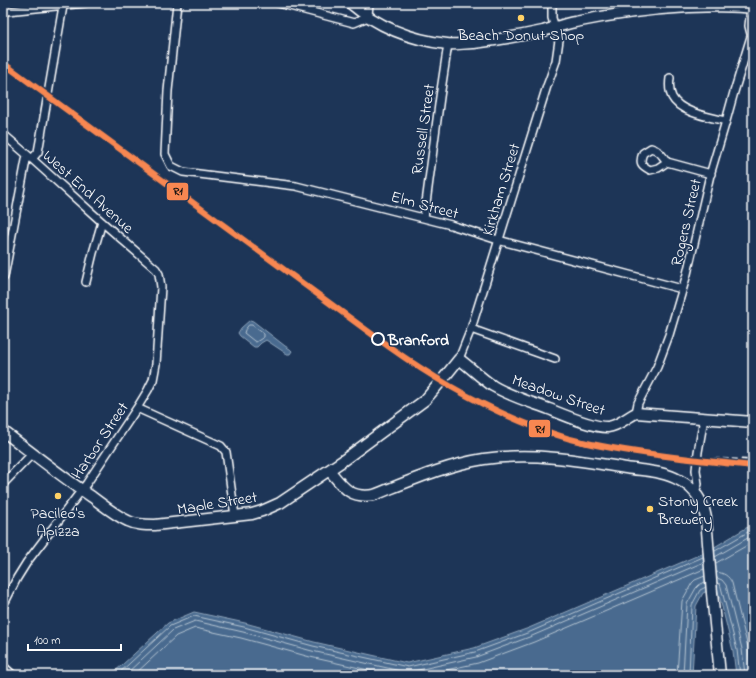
<svg xmlns="http://www.w3.org/2000/svg" width="756" height="678" viewBox="0 0 756 678" font-family="'Indie Flower',sans-serif">
  <style>
    .water { fill: #486b8f; stroke: #91a6bc }
    .lines { fill: none; stroke-linecap: round; stroke-linejoin: round }
    .shore { stroke: #b6c4d2; stroke-width: 1 }
    .street-casing { stroke: #fff; stroke-width: 10 }
    .secondary-casing { stroke: #fff; stroke-width: 13 }
    .street { stroke: #1d3557; stroke-width: 7 }
    .secondary { stroke: #1d3557; stroke-width: 10 }
    .rail { stroke: #fff; stroke-width: 2; stroke-dasharray: 6 3; stroke-linecap: butt }
    .rail-1-casing { stroke: #1d3557; stroke-width: 9 }
    .rail-1 { stroke: #f88751; stroke-width: 6 }
    .poi-dot { fill: #ffd166; stroke: #1d3557; stroke-width: 1.5 }
    .stop-dot { fill: #1d3557; stroke: #fff; stroke-width: 2 }
    .labels { text-anchor: middle; stroke-width: 3; stroke-linejoin: round; paint-order: stroke }
    .poi-label { font-size: 16px; fill: #fff; stroke: #1d3557 }
    .street-label { font-size: 16px; fill: #fff; stroke: #1d3557 }
    .stop-label { font-size: 16px; font-weight: bold; fill: #fff; stroke: #1d3557; text-anchor: start }
    .line-badge { stroke: #1d3557; stroke-width: 1.5 }
    .pale-badge-label { font-size: 11px; text-anchor: middle; font-weight: bold; fill: #111 }
  </style>
  <rect width="100%" height="100%" fill="#1d3557"/>
  <filter id="ink" filterUnits="userSpaceOnUse"><feTurbulence type="fractalNoise" baseFrequency=".025" numOctaves="2"/><feDisplacementMap in="SourceGraphic" scale="8" xChannelSelector="R" yChannelSelector="G"/><feConvolveMatrix kernelMatrix="1 2 1 2 8 2 1 2 1" color-interpolation-filters="sRGB"/></filter>
  <g filter="url(#ink)">
    <path class="water" d="M 250,320 L 253,321 L 285,346 L 290,349 L 292,351 L 290,354 L 287,354 L 266,340 L 261,343 L 257,347 L 254,347 L 240,336 L 238,333 L 241,328 Z
      M 753,526 L 753,675 L 736,675 L 733,651 L 717,587 L 703,593 L 696,606 L 692,675 L 111,675 L 168,623 L 194,612 L 245,623 L 314,642 L 407,663 L 474,648 L 529,628 L 708,551 L 746,528 Z"/>
    <g class="lines">
      <path class="shore" d="M 249,325 L 252,325 L 264,334 L 264,337 L 256,342 L 254,341 L 244,333 L 245,330 Z
        M 715,551 L 748,532 L 753,530
        M 715,557 L 753,535
        M 716,563 L 753,542
        M 716,572 C 724,573 729,576 732,583 L 748,648 L 751,675
        M 717,578 L 722,580 L 726,585 L 742,649 L 745,675
        M 717,583 L 720,584 L 721,587 L 737,650 L 740,675
        M 117,675 L 170,626 L 194,616 L 244,627 L 313,646 L 408,667 L 475,652 L 530,632 L 703,557
        M 125,675 L 173,630 L 195,621 L 243,632 L 312,651 L 405,672 L 409,672 L 476,657 L 532,636 L 704,562
        M 134,675 L 176,636 L 195,628 L 241,638 L 310,657 L 391,675
        M 423,675 L 478,663 L 534,642 L 704,569
        M 677,675 L 682,601 L 692,583 L 695,580 L 705,576
        M 683,675 L 687,604 L 696,588 L 699,585 L 705,582
        M 689,675 L 692,605 L 700,590 L 706,587"/>
      <defs>
        <path id="street" d="M 177,3 L 168,91 L 165,154 L 171,166 L 183,172 L 296,186 L 451,225 L 498,240 L 682,289
          M 278,3 L 354,23 L 368,17 L 369,3
          M 7,11 L 85,3
          M 751,34 L 749,26 L 751,8
          M 670,78 C 669,85 669,91 672,97 C 680,113 710,117 726,121
          M 3,134 L 32,159 L 102,222 L 156,269 L 159,274 L 161,287 L 156,364 L 153,380 L 148,390 L 137,408 L 87,483 L 27,562 L 17,578 L 3,606
          M 32,159 L 38,152 L 40,141 L 63,6
          M 667,162 C 662,155 659,150 651,148 L 643,153 C 639,163 641,165 650,170 L 658,168 L 667,162 L 711,174
          M 424,218 L 440,97 L 448,44
          M 4,277 L 27,155
          M 86,282 L 93,253 L 102,222
          M 471,329 L 555,359
          M 459,359 L 471,329 L 547,86 L 550,78 L 556,61 L 559,40 L 552,18 L 552,3
          M 137,408 L 221,446 L 226,452 L 235,516
          M 636,413 L 638,403 L 657,367 L 669,335 L 687,274 L 710,175 L 726,121 L 734,92 L 753,30
          M 3,484 L 33,453
          M 695,492 L 698,484 L 696,470 L 698,452 L 704,418
          M 3,666 L 13,675"/>
        <path id="secondary" d="M 350,3 C 377,26 411,40 447,44 C 455,45 465,43 474,43 C 497,40 520,36 543,31 C 554,28 564,24 575,22 C 613,14 651,9 689,7 C 710,6 732,5 753,8
          M 3,431 C 32,453 61,476 92,497 C 103,505 115,515 128,521 C 136,525 145,525 155,525 L 252,514 L 262,511 L 280,503 L 341,462 L 425,400 L 443,379 L 459,359 C 470,367 481,378 493,386 C 510,396 530,402 549,409 C 564,415 594,428 608,427 C 619,426 627,417 636,413 L 753,422
          M 329,470 C 343,487 350,499 374,495 C 410,481 446,465 484,459 C 533,452 578,460 626,468 C 644,471 664,471 679,480 C 695,488 703,501 706,518 L 712,593 L 720,675"/>
      </defs>
      <use href="#street" class="street-casing"/>
      <use href="#secondary" class="secondary-casing"/>
      <use href="#street" class="street"/>
      <use href="#secondary" class="secondary"/>
      <path class="rail" d="M 633,452 L 704,458 L 753,460"/>
      <defs>
        <path id="rail-1" d="M 3,63 L 388,346 C 444,386 503,419 570,439 C 601,447 634,452 666,456 C 695,460 724,463 753,466"/>
      </defs>
      <use href="#rail-1" class="rail-1-casing"/>
      <use href="#rail-1" class="rail-1"/>
    </g>
  </g>
  <g class="poi-dot">
    <circle cx="521" cy="18" r="4"/>
    <circle cx="58" cy="496" r="4"/>
    <circle cx="650" cy="509" r="4"/>
  </g>
  <circle class="stop-dot" cx="378" cy="339" r="6"/>
  <g class="labels">
    <g class="poi-label">
      <text x="521" y="40">Beach Donut Shop</text>
      <text x="658" y="506" text-anchor="start">Stony Creek<tspan x="658" dy="18">Brewery</tspan></text>
      <text x="58" y="518">Pacileo's<tspan x="58" dy="18">Apizza</tspan></text>
    </g>
    <g class="street-label">
      <text transform="translate(422 129) rotate(-82)" y="6">Russell Street</text>
      <text transform="translate(500 189) rotate(-73)" y="6">Kirkham Street</text>
      <text transform="translate(89 191) rotate(42)" y="6">West End Avenue</text>
      <text transform="translate(425 204) rotate(15)" y="6">Elm Street</text>
      <text transform="translate(685 222) rotate(-77)" y="6">Rogers Street</text>
      <text transform="translate(559 394) rotate(19)" y="6">Meadow Street</text>
      <text transform="translate(99 440) rotate(-56)" y="6">Harbor Street</text>
      <text transform="translate(217 502) rotate(-9)" y="6">Maple Street</text>
    </g>
    <g class="stop-label">
      <text x="388" y="345">Branford</text>
    </g>
  </g>
  <g class="line-badge">
    <rect x="166" y="182" width="23" height="19" rx="4" fill="#f88751"/>
    <rect x="528" y="419" width="23" height="19" rx="4" fill="#f88751"/>
  </g>
  <g class="pale-badge-label">
    <text x="178" y="195">R1</text>
    <text x="540" y="433">R1</text>
  </g>
  <rect width="756" height="678" fill="none" stroke="#1d3557" stroke-width="16"/>
  <rect x="8" y="8" width="740" height="662" fill="none" stroke="#fff" stroke-width="1.5" filter="url(#ink)"/>
  <path d="M28 644v6h93v-6" fill="none" stroke="#ffffff" stroke-width="2"/>
  <text x="34" y="644" font-size="12" fill="#ffffff" stroke="#1d3557" stroke-width="3" paint-order="stroke">100 m</text>
</svg>
